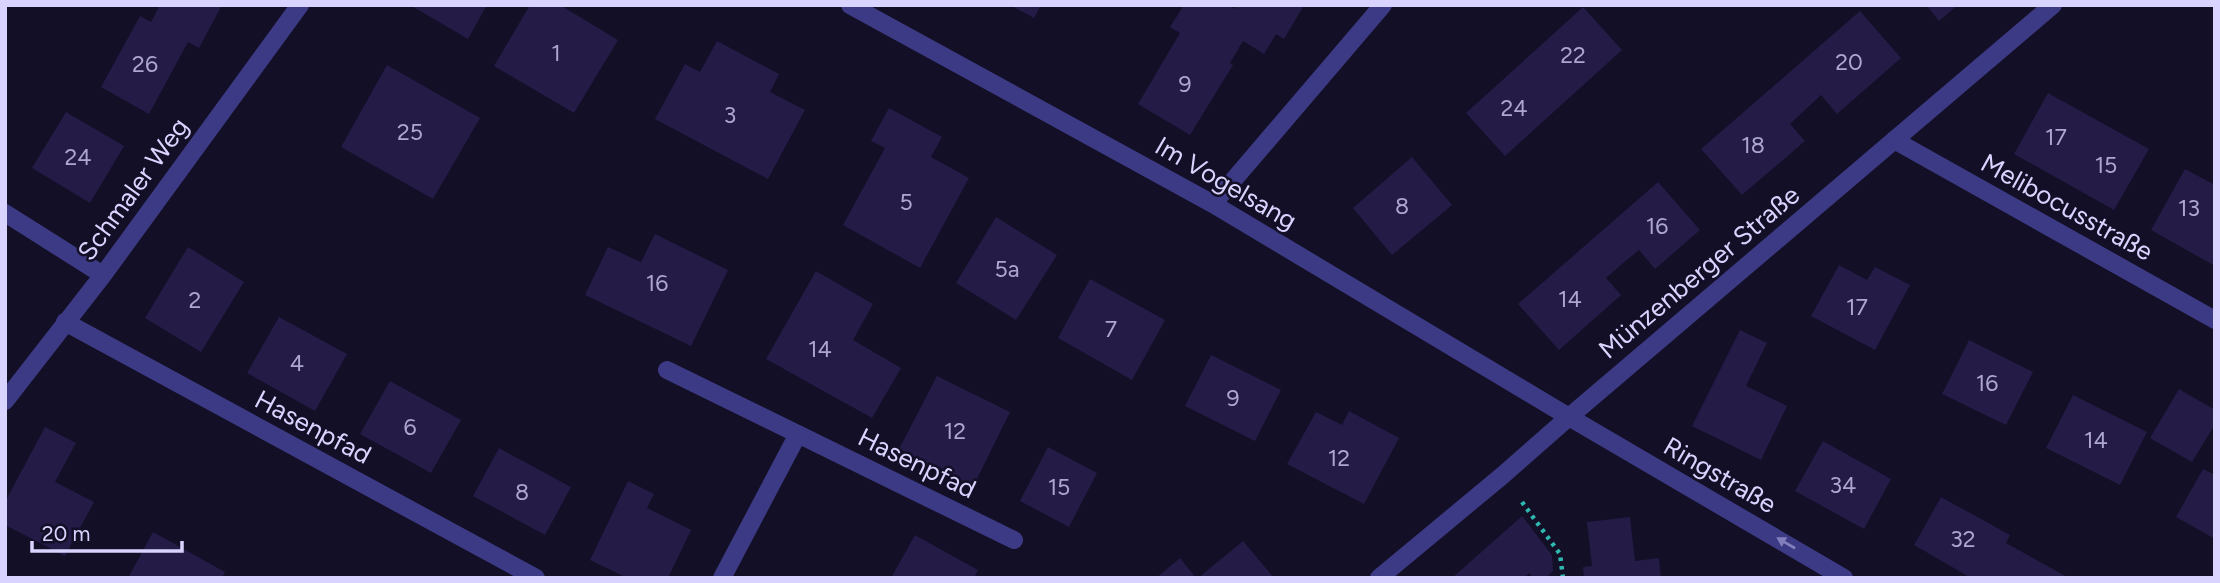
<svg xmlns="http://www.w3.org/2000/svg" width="2220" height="583" viewBox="0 0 2220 583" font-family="Figtree,sans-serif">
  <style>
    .building { fill: #241b47 }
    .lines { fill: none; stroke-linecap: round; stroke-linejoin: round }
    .path { stroke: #2fb8b0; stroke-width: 4.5; stroke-dasharray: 3.5 5; stroke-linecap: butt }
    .minor { stroke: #3d3a85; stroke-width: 18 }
    .oneway { fill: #837fbc }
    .labels { text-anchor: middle; stroke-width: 5; stroke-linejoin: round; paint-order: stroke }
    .number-label { font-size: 23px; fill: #aca6d1 }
    .street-label { font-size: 26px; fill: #d9d4ff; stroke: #130f26 }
  </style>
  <rect width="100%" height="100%" fill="#130f26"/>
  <path class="building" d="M 160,5 L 222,5 L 199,48 L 188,42 L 149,114 L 101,87 L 140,16 L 151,22 Z
    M 410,5 L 487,5 L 468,39 Z
    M 530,5 L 560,5 L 618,40 L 574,113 L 494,66 Z
    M 1010,5 L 1041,5 L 1034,18 Z
    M 1184,5 L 1228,5 L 1235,9 L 1237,5 L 1304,5 L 1284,39 L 1276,34 L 1264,54 L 1243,41 L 1230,63 L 1233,65 L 1190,135 L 1138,104 L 1180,33 L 1170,27 Z
    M 1926,5 L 1958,5 L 1939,21 Z
    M 1583,7 L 1622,50 L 1505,156 L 1466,113 Z
    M 1860,11 L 1901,58 L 1837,114 L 1821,95 L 1790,124 L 1805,141 L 1742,195 L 1701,149 Z
    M 717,41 L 779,74 L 770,92 L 805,110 L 768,179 L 655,119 L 685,64 L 700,72 Z
    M 387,65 L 480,118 L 433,199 L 341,147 Z
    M 2048,93 L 2149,149 L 2114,210 L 2014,154 Z
    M 889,108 L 942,137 L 931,157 L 969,178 L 920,268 L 843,225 L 885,148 L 871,141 Z
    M 66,112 L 124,146 L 90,203 L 32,168 Z
    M 1412,157 L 1452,205 L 1392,255 L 1353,208 Z
    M 2185,169 L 2215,185 L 2215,266 L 2151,230 Z
    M 1658,182 L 1700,230 L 1655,269 L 1639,250 L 1622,264 L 1606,278 L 1621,295 L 1559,350 L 1518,304 Z
    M 996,217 L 1057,255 L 1016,320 L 956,283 Z
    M 655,234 L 728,270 L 691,346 L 585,295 L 608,247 L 641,262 Z
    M 188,247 L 244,282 L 201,352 L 145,318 Z
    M 1839,265 L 1867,280 L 1875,267 L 1910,285 L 1875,350 L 1811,316 Z
    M 816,271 L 873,304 L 853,340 L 901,368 L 872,418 L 766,359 Z
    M 1090,279 L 1165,320 L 1132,380 L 1058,338 Z
    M 279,317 L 347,354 L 315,411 L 247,373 Z
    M 1740,330 L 1767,343 L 1746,386 L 1787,406 L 1761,460 L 1692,426 Z
    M 1969,340 L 2033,372 L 2006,425 L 1942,394 Z
    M 1211,355 L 1281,390 L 1255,441 L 1185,406 Z
    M 937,376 L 1010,412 L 973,487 L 899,449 Z
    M 390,381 L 461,420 L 431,473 L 360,434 Z
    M 2179,389 L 2215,410 L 2215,424 L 2192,462 L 2150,438 Z
    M 2073,395 L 2147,432 L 2120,485 L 2046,448 Z
    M 1349,411 L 1399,438 L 1364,504 L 1287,464 L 1316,412 L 1342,425 Z
    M 45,427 L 76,443 L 55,482 L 94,502 L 65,556 L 5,525 L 5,502 Z
    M 1823,441 L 1891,479 L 1864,529 L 1795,491 Z
    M 1048,447 L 1097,473 L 1069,527 L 1020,501 Z
    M 499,448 L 571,487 L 545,535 L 473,496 Z
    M 2203,469 L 2215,475 L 2215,539 L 2176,517 Z
    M 628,481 L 654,494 L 647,508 L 691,530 L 668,578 L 627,578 L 590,560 Z
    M 1941,497 L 2010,535 L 2006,543 L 2069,578 L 1971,578 L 1914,545 Z
    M 1522,516 L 1552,555 L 1553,571 L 1546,578 L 1533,578 L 1529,573 L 1524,578 L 1452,578 Z
    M 1630,517 L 1635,561 L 1659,558 L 1661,578 L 1584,578 L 1583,567 L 1592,566 L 1587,522 Z
    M 153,532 L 225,572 L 222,578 L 128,578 Z
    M 915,535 L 978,570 L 974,578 L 891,578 Z
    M 1243,541 L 1274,578 L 1198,578 Z
    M 1180,558 L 1196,578 L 1156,578 Z"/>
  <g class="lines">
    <path class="path" d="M 1522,502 L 1560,554 L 1563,578"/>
    <path class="minor" d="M 850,5 L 1213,204 L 1569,417 L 1844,578
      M 1894,140 L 2215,320
      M 1213,204 L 1383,5
      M 5,213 L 103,275
      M 65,322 L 536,578
      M 667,370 L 1014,540
      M 5,401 L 103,275 L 300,5
      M 722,578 L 798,434
      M 1379,578 L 1503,475 L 1569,417 L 2053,5"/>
  </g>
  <defs><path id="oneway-solid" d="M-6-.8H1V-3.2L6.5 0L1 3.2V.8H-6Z" transform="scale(1.75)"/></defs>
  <use class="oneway" href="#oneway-solid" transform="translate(1786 543) rotate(-150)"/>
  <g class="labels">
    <g class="number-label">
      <text x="556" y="61">1</text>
      <text x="1573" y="63">22</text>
      <text x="1849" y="70">20</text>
      <text x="145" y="72">26</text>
      <text x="1185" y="92">9</text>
      <text x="1514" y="116">24</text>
      <text x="730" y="123">3</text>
      <text x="410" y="140">25</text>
      <text x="2056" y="145">17</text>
      <text x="1753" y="153">18</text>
      <text x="78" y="165">24</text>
      <text x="2106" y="173">15</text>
      <text x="906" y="210">5</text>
      <text x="1402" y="214">8</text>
      <text x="2189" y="216">13</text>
      <text x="1657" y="234">16</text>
      <text x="1007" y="277">5a</text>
      <text x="657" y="291">16</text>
      <text x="1570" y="307">14</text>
      <text x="195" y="308">2</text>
      <text x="1857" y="315">17</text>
      <text x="1111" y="337">7</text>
      <text x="820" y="357">14</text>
      <text x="297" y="371">4</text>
      <text x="1987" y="391">16</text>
      <text x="1233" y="406">9</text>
      <text x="410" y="435">6</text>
      <text x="955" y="439">12</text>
      <text x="2096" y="448">14</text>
      <text x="1339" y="466">12</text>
      <text x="1843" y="493">34</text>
      <text x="1059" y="495">15</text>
      <text x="522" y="500">8</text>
      <text x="1963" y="547">32</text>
    </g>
    <g class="street-label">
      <text transform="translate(1226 183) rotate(30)" y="9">Im Vogelsang</text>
      <text transform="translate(133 189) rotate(-54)" y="9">Schmaler Weg</text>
      <text transform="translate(2067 207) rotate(29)" y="9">Melibocusstraße</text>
      <text transform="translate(1699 272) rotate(-40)" y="9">Münzenberger Straße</text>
      <text transform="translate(313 427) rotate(28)" y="9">Hasenpfad</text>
      <text transform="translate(917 463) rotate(26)" y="9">Hasenpfad</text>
      <text transform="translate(1720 475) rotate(30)" y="9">Ringstraße</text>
    </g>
  </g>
  <rect width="2220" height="583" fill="none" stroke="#d9d4ff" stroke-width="14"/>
  <path d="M32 541v10h150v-10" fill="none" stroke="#d9d4ff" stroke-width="3.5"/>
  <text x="42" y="541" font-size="21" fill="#d9d4ff" stroke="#130f26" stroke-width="5" paint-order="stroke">20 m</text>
</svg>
